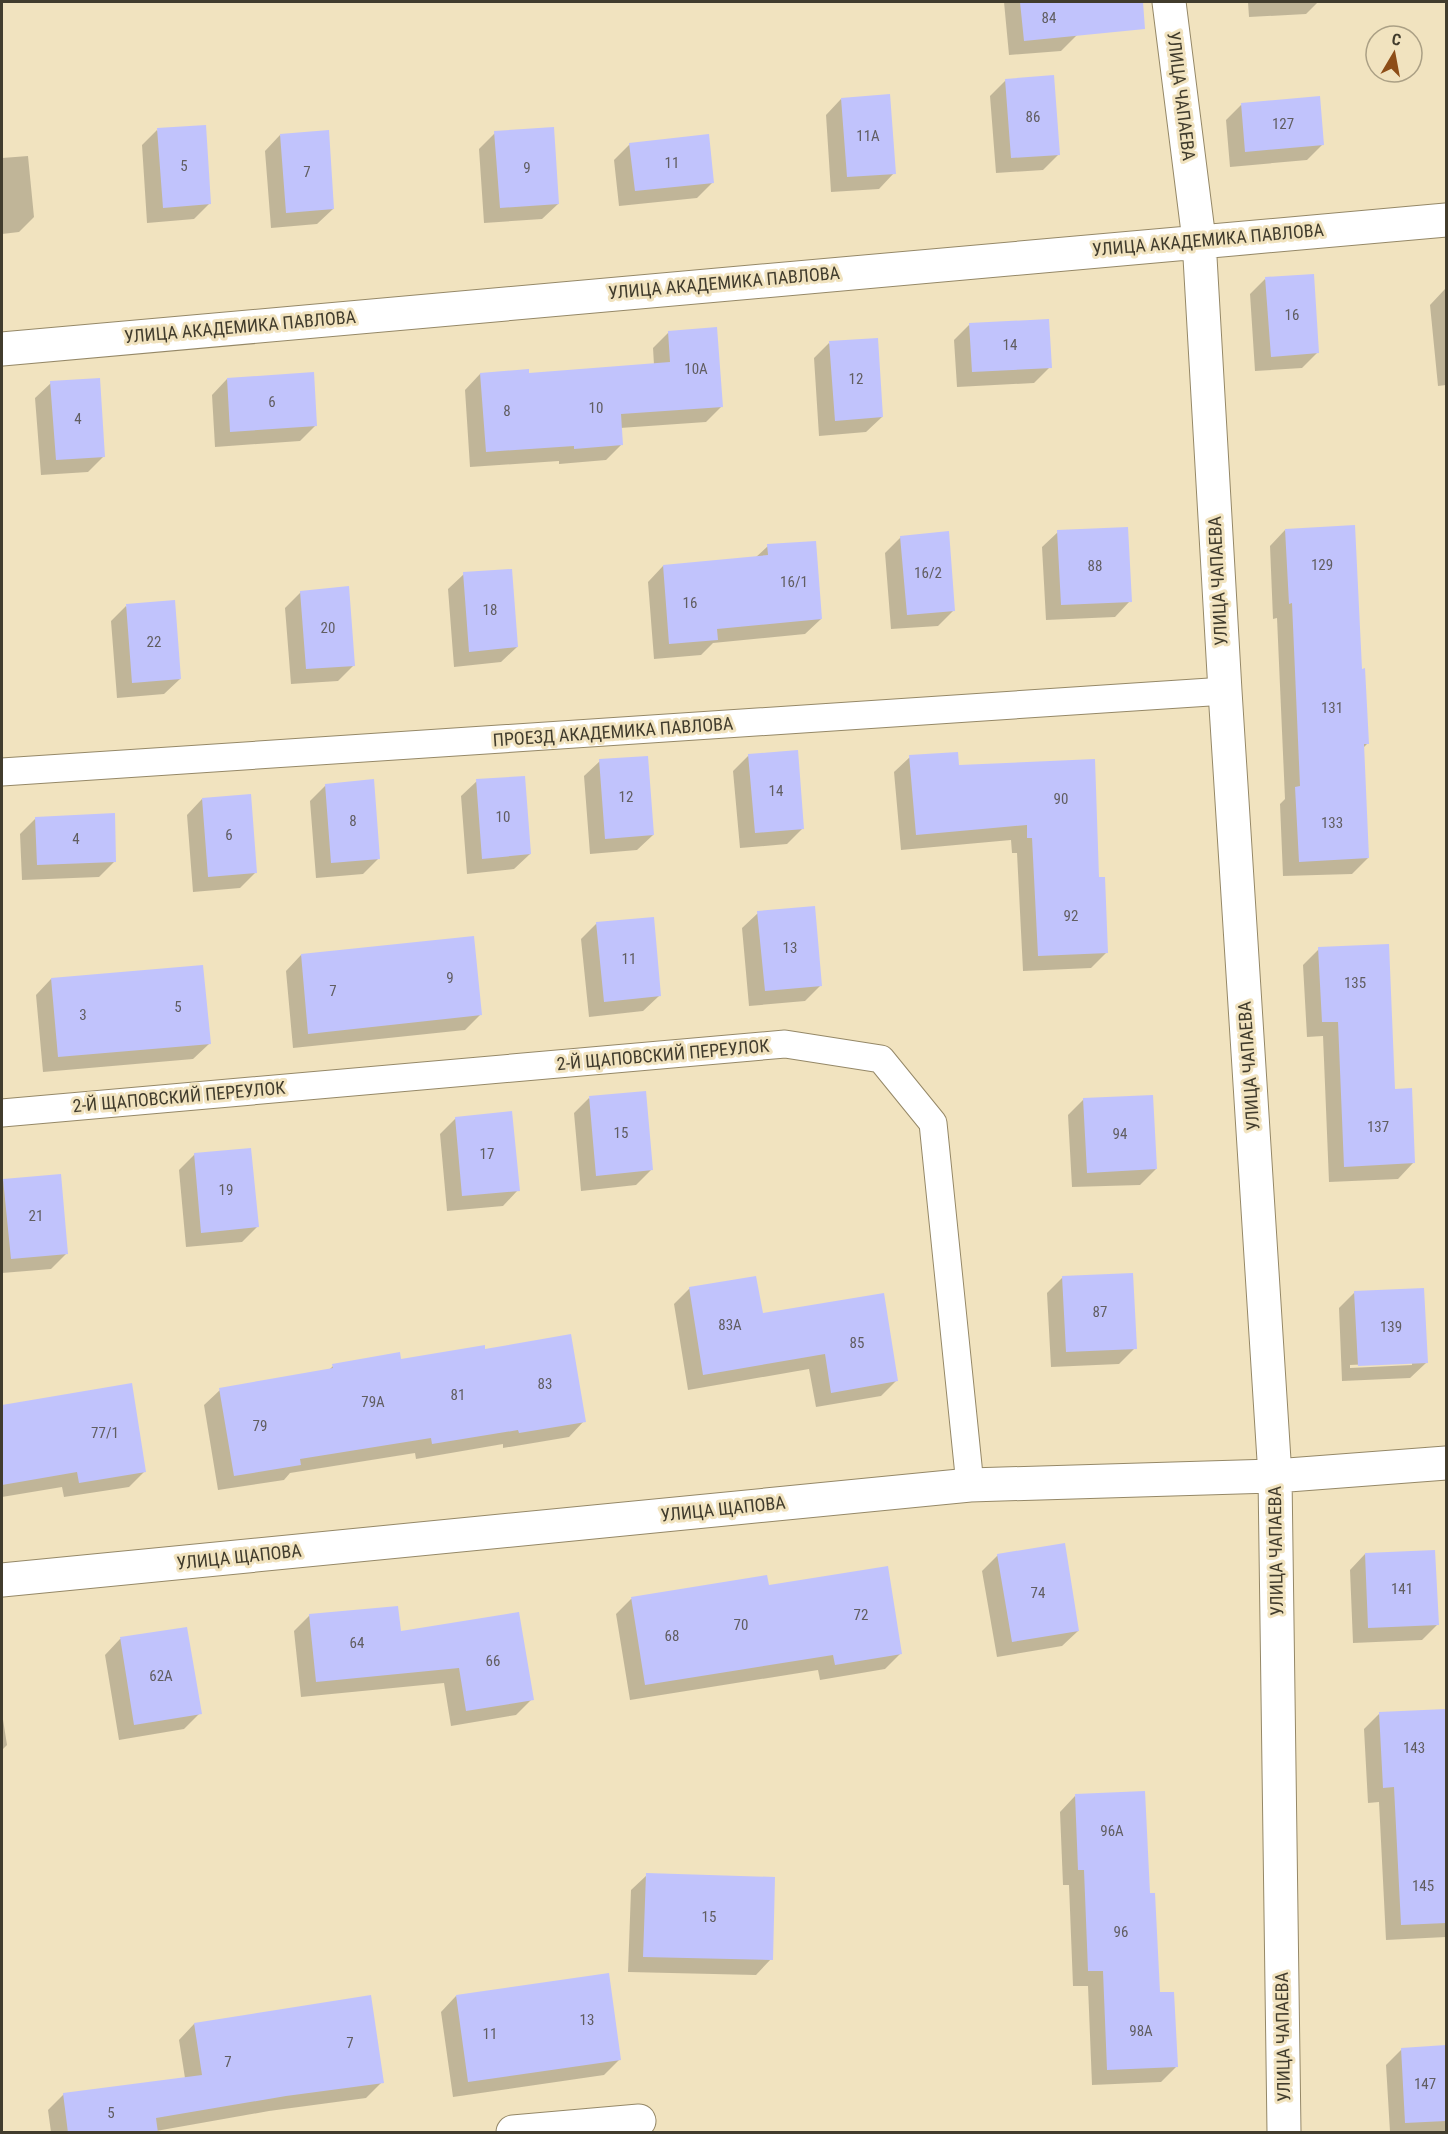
<svg xmlns="http://www.w3.org/2000/svg" width="1448" height="2134" viewBox="0 0 1448 2134" font-family="'Roboto Condensed',sans-serif">
  <style>
    .shadow { fill: #0003; fill-rule: evenodd }
    .building { fill: #c1c3fc }
    .lines { fill: none; stroke-linecap: round; stroke-linejoin: round }
    .lane-casing { stroke: #958867; stroke-width: 29 }
    .street-casing { stroke: #958867; stroke-width: 35 }
    .lane { stroke: #fff; stroke-width: 27 }
    .street { stroke: #fff; stroke-width: 33 }
    .labels { text-anchor: middle; stroke-width: 6; stroke-linejoin: round; paint-order: stroke }
    .number-label { font-size: 15px; fill: #615e61 }
    .street-label { font-size: 18px; fill: #413c2d; stroke: #f1e3bf }
  </style>
  <rect width="100%" height="100%" fill="#f1e3bf"/>
  <path class="shadow" d="M 1004,2 L 1074,2 L 1077,35 L 1061,51 L 1009,55 Z
    M 1248,2 L 1318,2 L 1306,14 L 1249,17 Z
    M 1006,80 L 1059,154 L 1043,170 L 996,173 L 990,96 Z
    M 841,99 L 894,173 L 879,189 L 831,192 L 826,115 Z
    M 1241,105 L 1323,144 L 1307,160 L 1230,167 L 1226,120 Z
    M 157,130 L 210,203 L 194,219 L 147,223 L 142,145 Z
    M 495,133 L 558,204 L 542,219 L 484,223 L 479,149 Z
    M 280,135 L 333,209 L 317,224 L 271,228 L 265,151 Z
    M 630,144 L 713,182 L 697,198 L 619,206 L 614,160 Z
    M 28,156 L 34,217 L 19,232 L 2,234 L 2,158 Z
    M 1265,279 L 1318,352 L 1302,368 L 1255,371 L 1250,294 Z
    M 1445,289 L 1446,385 L 1438,386 L 1430,305 Z
    M 970,324 L 1050,367 L 1034,383 L 957,387 L 954,340 Z
    M 669,332 L 722,406 L 706,422 L 620,428 L 621,445 L 606,460 L 559,464 L 559,461 L 470,467 L 465,390 L 480,374 L 528,374 L 654,365 L 653,348 Z
    M 829,343 L 882,417 L 866,432 L 819,436 L 814,358 Z
    M 227,379 L 316,425 L 300,441 L 215,447 L 212,395 Z
    M 51,383 L 104,456 L 88,472 L 41,475 L 35,398 Z
    M 1285,530 L 1361,670 L 1367,744 L 1362,749 L 1368,858 L 1352,874 L 1283,876 L 1280,804 L 1285,799 L 1277,618 L 1273,619 L 1270,546 Z
    M 1058,532 L 1130,601 L 1115,617 L 1046,620 L 1042,547 Z
    M 901,537 L 954,610 L 938,626 L 891,629 L 885,553 Z
    M 768,546 L 821,619 L 805,634 L 713,643 L 701,655 L 654,659 L 648,582 L 663,566 L 755,558 Z
    M 464,574 L 517,647 L 501,662 L 454,667 L 448,589 Z
    M 301,592 L 354,665 L 338,681 L 291,684 L 285,608 Z
    M 126,606 L 180,679 L 164,694 L 117,698 L 111,621 Z
    M 749,755 L 803,828 L 787,844 L 740,848 L 733,771 Z
    M 910,757 L 958,767 L 1098,879 L 1107,952 L 1091,968 L 1023,971 L 1017,853 L 1012,853 L 1011,840 L 901,850 L 894,772 Z
    M 600,761 L 653,835 L 637,850 L 590,854 L 584,776 Z
    M 477,781 L 530,854 L 514,869 L 467,874 L 461,796 Z
    M 326,785 L 379,858 L 363,874 L 316,878 L 310,801 Z
    M 202,799 L 256,872 L 240,888 L 193,892 L 187,815 Z
    M 36,818 L 115,861 L 99,877 L 22,880 L 20,834 Z
    M 758,913 L 821,985 L 805,1001 L 749,1006 L 742,928 Z
    M 597,923 L 659,996 L 643,1011 L 589,1017 L 581,939 Z
    M 1319,949 L 1394,1090 L 1413,1163 L 1398,1179 L 1329,1182 L 1323,1036 L 1307,1037 L 1303,965 Z
    M 301,955 L 480,1015 L 465,1030 L 293,1048 L 286,971 Z
    M 51,979 L 209,1044 L 193,1059 L 43,1072 L 36,995 Z
    M 589,1098 L 651,1170 L 636,1185 L 581,1191 L 574,1113 Z
    M 1084,1099 L 1156,1169 L 1140,1185 L 1072,1187 L 1068,1115 Z
    M 456,1118 L 518,1190 L 503,1206 L 447,1211 L 440,1134 Z
    M 195,1154 L 257,1227 L 242,1242 L 186,1247 L 179,1170 Z
    M 4,1180 L 67,1253 L 51,1269 L 2,1273 L 2,1183 Z
    M 1063,1277 L 1135,1348 L 1119,1364 L 1051,1367 L 1047,1293 Z
    M 690,1288 L 761,1315 L 897,1380 L 881,1396 L 816,1407 L 809,1369 L 688,1390 L 674,1304 Z
    M 1355,1292 L 1426,1363 L 1410,1378 L 1342,1381 L 1339,1308 ZM 1412,1362 L 1412,1365 L 1350,1368 L 1350,1365 Z
    M 484,1350 L 584,1421 L 569,1437 L 503,1448 L 503,1444 L 416,1459 L 415,1453 L 290,1473 L 284,1480 L 218,1490 L 204,1405 L 220,1390 L 328,1371 L 333,1366 L 400,1361 Z
    M 131,1385 L 145,1471 L 129,1487 L 64,1497 L 62,1487 L 2,1497 L 2,1406 Z
    M 1365,1554 L 1438,1624 L 1422,1640 L 1353,1643 L 1350,1570 Z
    M 998,1555 L 1078,1631 L 1062,1646 L 997,1657 L 982,1571 Z
    M 767,1587 L 901,1653 L 885,1669 L 820,1680 L 818,1670 L 630,1700 L 616,1614 L 631,1599 Z
    M 310,1615 L 399,1633 L 532,1699 L 516,1715 L 451,1726 L 444,1683 L 301,1697 L 294,1631 Z
    M 186,1628 L 200,1713 L 184,1729 L 119,1740 L 105,1655 L 120,1639 Z
    M 1446,1710 L 1446,1937 L 1386,1940 L 1379,1802 L 1368,1803 L 1364,1729 L 1380,1713 Z
    M 2,1713 L 7,1745 L 2,1750 Z
    M 1075,1796 L 1149,1894 L 1158,1994 L 1176,2067 L 1161,2082 L 1092,2085 L 1088,1986 L 1073,1986 L 1069,1885 L 1063,1885 L 1060,1812 Z
    M 647,1875 L 771,1959 L 756,1975 L 628,1972 L 631,1890 Z
    M 456,1996 L 620,2059 L 604,2075 L 453,2097 L 441,2012 Z
    M 194,2024 L 382,2082 L 366,2098 L 269,2111 L 156,2131 L 157,2132 L 51,2132 L 48,2110 L 64,2094 L 185,2078 L 179,2040 Z
    M 1446,2047 L 1446,2132 L 1390,2132 L 1386,2065 L 1402,2049 Z"/>
  <path class="building" d="M 1020,2 L 1143,2 L 1145,29 L 1024,41 Z
    M 1054,75 L 1060,155 L 1011,158 L 1005,79 Z
    M 890,94 L 896,174 L 847,177 L 841,98 Z
    M 1320,96 L 1324,145 L 1245,152 L 1241,103 Z
    M 206,125 L 211,204 L 163,208 L 157,128 Z
    M 554,127 L 559,204 L 500,208 L 494,131 Z
    M 329,130 L 334,209 L 286,213 L 280,134 Z
    M 709,134 L 714,183 L 635,191 L 629,143 Z
    M 1314,274 L 1319,353 L 1271,357 L 1265,277 Z
    M 1049,319 L 1052,368 L 972,372 L 969,323 Z
    M 717,327 L 723,407 L 621,414 L 623,445 L 574,449 L 574,446 L 486,452 L 480,373 L 529,369 L 529,373 L 670,362 L 668,331 Z
    M 878,338 L 883,417 L 835,421 L 829,341 Z
    M 314,372 L 317,426 L 230,432 L 227,378 Z
    M 100,378 L 105,457 L 56,460 L 50,381 Z
    M 1355,525 L 1362,669 L 1365,668 L 1369,744 L 1364,744 L 1369,858 L 1299,862 L 1295,787 L 1300,786 L 1292,603 L 1289,604 L 1285,529 Z
    M 1128,527 L 1132,602 L 1061,605 L 1057,530 Z
    M 949,531 L 955,611 L 907,615 L 900,536 Z
    M 816,541 L 822,619 L 717,629 L 718,640 L 669,644 L 663,565 L 768,555 L 767,544 Z
    M 512,569 L 518,647 L 469,652 L 463,572 Z
    M 349,586 L 355,666 L 306,669 L 300,591 Z
    M 175,600 L 181,679 L 132,683 L 126,604 Z
    M 798,750 L 804,829 L 755,833 L 748,754 Z
    M 958,752 L 959,765 L 1095,759 L 1099,877 L 1105,877 L 1108,953 L 1038,956 L 1032,838 L 1027,838 L 1027,825 L 916,835 L 909,755 Z
    M 648,756 L 654,835 L 605,839 L 599,759 Z
    M 525,776 L 531,854 L 482,859 L 476,779 Z
    M 374,779 L 380,859 L 331,863 L 325,784 Z
    M 251,794 L 257,873 L 208,877 L 202,798 Z
    M 115,813 L 116,862 L 37,865 L 35,817 Z
    M 815,906 L 822,986 L 765,991 L 757,911 Z
    M 654,917 L 661,996 L 604,1002 L 596,922 Z
    M 474,936 L 482,1015 L 308,1034 L 301,954 Z
    M 1389,944 L 1395,1089 L 1412,1088 L 1415,1163 L 1344,1167 L 1338,1022 L 1322,1022 L 1318,947 Z
    M 203,965 L 211,1044 L 58,1057 L 51,978 Z
    M 646,1091 L 653,1170 L 596,1176 L 589,1096 Z
    M 1153,1095 L 1157,1169 L 1087,1173 L 1083,1098 Z
    M 512,1111 L 520,1191 L 462,1196 L 455,1117 Z
    M 251,1148 L 259,1227 L 201,1233 L 194,1153 Z
    M 61,1174 L 68,1254 L 11,1259 L 3,1179 Z
    M 1133,1273 L 1137,1349 L 1066,1352 L 1062,1276 Z
    M 756,1276 L 763,1313 L 884,1293 L 898,1381 L 831,1393 L 825,1354 L 703,1375 L 689,1287 Z
    M 1424,1288 L 1428,1363 L 1358,1366 L 1354,1291 Z
    M 571,1334 L 586,1422 L 519,1433 L 518,1430 L 432,1444 L 431,1438 L 300,1459 L 301,1465 L 234,1476 L 219,1388 L 333,1368 L 332,1364 L 400,1352 L 401,1359 L 485,1345 L 485,1349 Z
    M 132,1383 L 146,1472 L 79,1483 L 77,1472 L 2,1485 L 2,1405 Z
    M 1065,1543 L 1079,1631 L 1012,1642 L 997,1554 Z
    M 1435,1550 L 1439,1625 L 1368,1628 L 1365,1553 Z
    M 888,1566 L 902,1654 L 835,1665 L 833,1655 L 645,1685 L 631,1597 L 767,1575 L 769,1585 Z
    M 398,1606 L 401,1631 L 519,1612 L 534,1700 L 466,1711 L 459,1668 L 316,1682 L 309,1614 Z
    M 187,1627 L 202,1714 L 134,1725 L 120,1637 Z
    M 1446,1709 L 1446,1923 L 1401,1925 L 1394,1787 L 1383,1788 L 1379,1712 Z
    M 1145,1791 L 1150,1893 L 1155,1893 L 1160,1992 L 1174,1992 L 1178,2067 L 1107,2070 L 1103,1971 L 1088,1971 L 1084,1870 L 1078,1870 L 1075,1794 Z
    M 646,1873 L 775,1877 L 773,1960 L 643,1957 Z
    M 609,1973 L 621,2060 L 468,2082 L 456,1995 Z
    M 371,1995 L 384,2083 L 286,2096 L 156,2118 L 158,2133 L 68,2133 L 63,2093 L 202,2075 L 194,2023 Z
    M 1446,2045 L 1446,2121 L 1405,2123 L 1401,2048 Z"/>
  <g class="lines">
    <defs>
      <path id="lane" d="M 2,772 L 1225,691
        M 2,1113 L 785,1044 L 881,1059 L 933,1123 L 970,1485"/>
      <path id="street" d="M 1169,2 L 1199,240 L 1225,691 L 1275,1476 L 1284,2132
        M 2,349 L 1446,220
        M 2,1580 L 970,1485 L 1275,1476 L 1446,1463
        M 513,2132 L 639,2121"/>
    </defs>
    <use href="#lane" class="lane-casing"/>
    <use href="#street" class="street-casing"/>
    <use href="#lane" class="lane"/>
    <use href="#street" class="street"/>
  </g>
  <g class="labels">
    <g class="number-label">
      <text x="1049" y="23">84</text>
      <text x="1033" y="122">86</text>
      <text x="1283" y="129">127</text>
      <text x="868" y="141">11А</text>
      <text x="672" y="168">11</text>
      <text x="184" y="171">5</text>
      <text x="527" y="173">9</text>
      <text x="307" y="177">7</text>
      <text x="1292" y="320">16</text>
      <text x="1010" y="350">14</text>
      <text x="696" y="374">10А</text>
      <text x="856" y="384">12</text>
      <text x="272" y="407">6</text>
      <text x="596" y="413">10</text>
      <text x="507" y="416">8</text>
      <text x="78" y="424">4</text>
      <text x="1322" y="570">129</text>
      <text x="1095" y="571">88</text>
      <text x="928" y="578">16/2</text>
      <text x="794" y="587">16/1</text>
      <text x="690" y="608">16</text>
      <text x="490" y="615">18</text>
      <text x="328" y="633">20</text>
      <text x="154" y="647">22</text>
      <text x="1332" y="713">131</text>
      <text x="776" y="796">14</text>
      <text x="626" y="802">12</text>
      <text x="1061" y="804">90</text>
      <text x="503" y="822">10</text>
      <text x="353" y="826">8</text>
      <text x="1332" y="828">133</text>
      <text x="229" y="840">6</text>
      <text x="76" y="844">4</text>
      <text x="1071" y="921">92</text>
      <text x="790" y="953">13</text>
      <text x="629" y="964">11</text>
      <text x="450" y="983">9</text>
      <text x="1355" y="988">135</text>
      <text x="333" y="996">7</text>
      <text x="178" y="1012">5</text>
      <text x="83" y="1020">3</text>
      <text x="1378" y="1132">137</text>
      <text x="621" y="1138">15</text>
      <text x="1120" y="1139">94</text>
      <text x="487" y="1159">17</text>
      <text x="226" y="1195">19</text>
      <text x="36" y="1221">21</text>
      <text x="1100" y="1317">87</text>
      <text x="730" y="1330">83А</text>
      <text x="1391" y="1332">139</text>
      <text x="857" y="1348">85</text>
      <text x="545" y="1389">83</text>
      <text x="458" y="1400">81</text>
      <text x="373" y="1407">79А</text>
      <text x="260" y="1431">79</text>
      <text x="105" y="1438">77/1</text>
      <text x="1402" y="1594">141</text>
      <text x="1038" y="1598">74</text>
      <text x="861" y="1620">72</text>
      <text x="741" y="1630">70</text>
      <text x="672" y="1641">68</text>
      <text x="357" y="1648">64</text>
      <text x="493" y="1666">66</text>
      <text x="161" y="1681">62А</text>
      <text x="1414" y="1753">143</text>
      <text x="1112" y="1836">96А</text>
      <text x="1423" y="1891">145</text>
      <text x="709" y="1922">15</text>
      <text x="1121" y="1937">96</text>
      <text x="587" y="2025">13</text>
      <text x="1141" y="2036">98А</text>
      <text x="490" y="2039">11</text>
      <text x="350" y="2048">7</text>
      <text x="228" y="2067">7</text>
      <text x="1425" y="2089">147</text>
      <text x="111" y="2118">5</text>
    </g>
    <g class="street-label">
      <text transform="translate(1181 96) rotate(83)" y="6">УЛИЦА ЧАПАЕВА</text>
      <text transform="translate(1208 240) rotate(-5)" y="6">УЛИЦА АКАДЕМИКА ПАВЛОВА</text>
      <text transform="translate(724 283) rotate(-5)" y="6">УЛИЦА АКАДЕМИКА ПАВЛОВА</text>
      <text transform="translate(240 327) rotate(-5)" y="6">УЛИЦА АКАДЕМИКА ПАВЛОВА</text>
      <text transform="translate(1218 581) rotate(-93)" y="6">УЛИЦА ЧАПАЕВА</text>
      <text transform="translate(613 732) rotate(-4)" y="6">ПРОЕЗД АКАДЕМИКА ПАВЛОВА</text>
      <text transform="translate(663 1055) rotate(-5)" y="6">2-Й ЩАПОВСКИЙ ПЕРЕУЛОК</text>
      <text transform="translate(1249 1066) rotate(-94)" y="6">УЛИЦА ЧАПАЕВА</text>
      <text transform="translate(179 1097) rotate(-5)" y="6">2-Й ЩАПОВСКИЙ ПЕРЕУЛОК</text>
      <text transform="translate(723 1509) rotate(-6)" y="6">УЛИЦА ЩАПОВА</text>
      <text transform="translate(1276 1551) rotate(-91)" y="6">УЛИЦА ЧАПАЕВА</text>
      <text transform="translate(239 1557) rotate(-6)" y="6">УЛИЦА ЩАПОВА</text>
      <text transform="translate(1283 2037) rotate(-91)" y="6">УЛИЦА ЧАПАЕВА</text>
    </g>
  </g>
  <rect width="1448" height="2134" fill="none" stroke="#413c2d" stroke-width="6"/>
  <g transform="translate(1394 54) rotate(10)"><circle r="28" fill="#f1e3bf" stroke="#aba085" stroke-width="1.5"/>
  <path d="M0-4.5L10 22L0 15L-10 22Z" fill="#8d4d17"/>
  <text y="-9" font-size="16" font-weight="bold" text-anchor="middle" fill="#413c2d">С</text>
  </g>
</svg>
